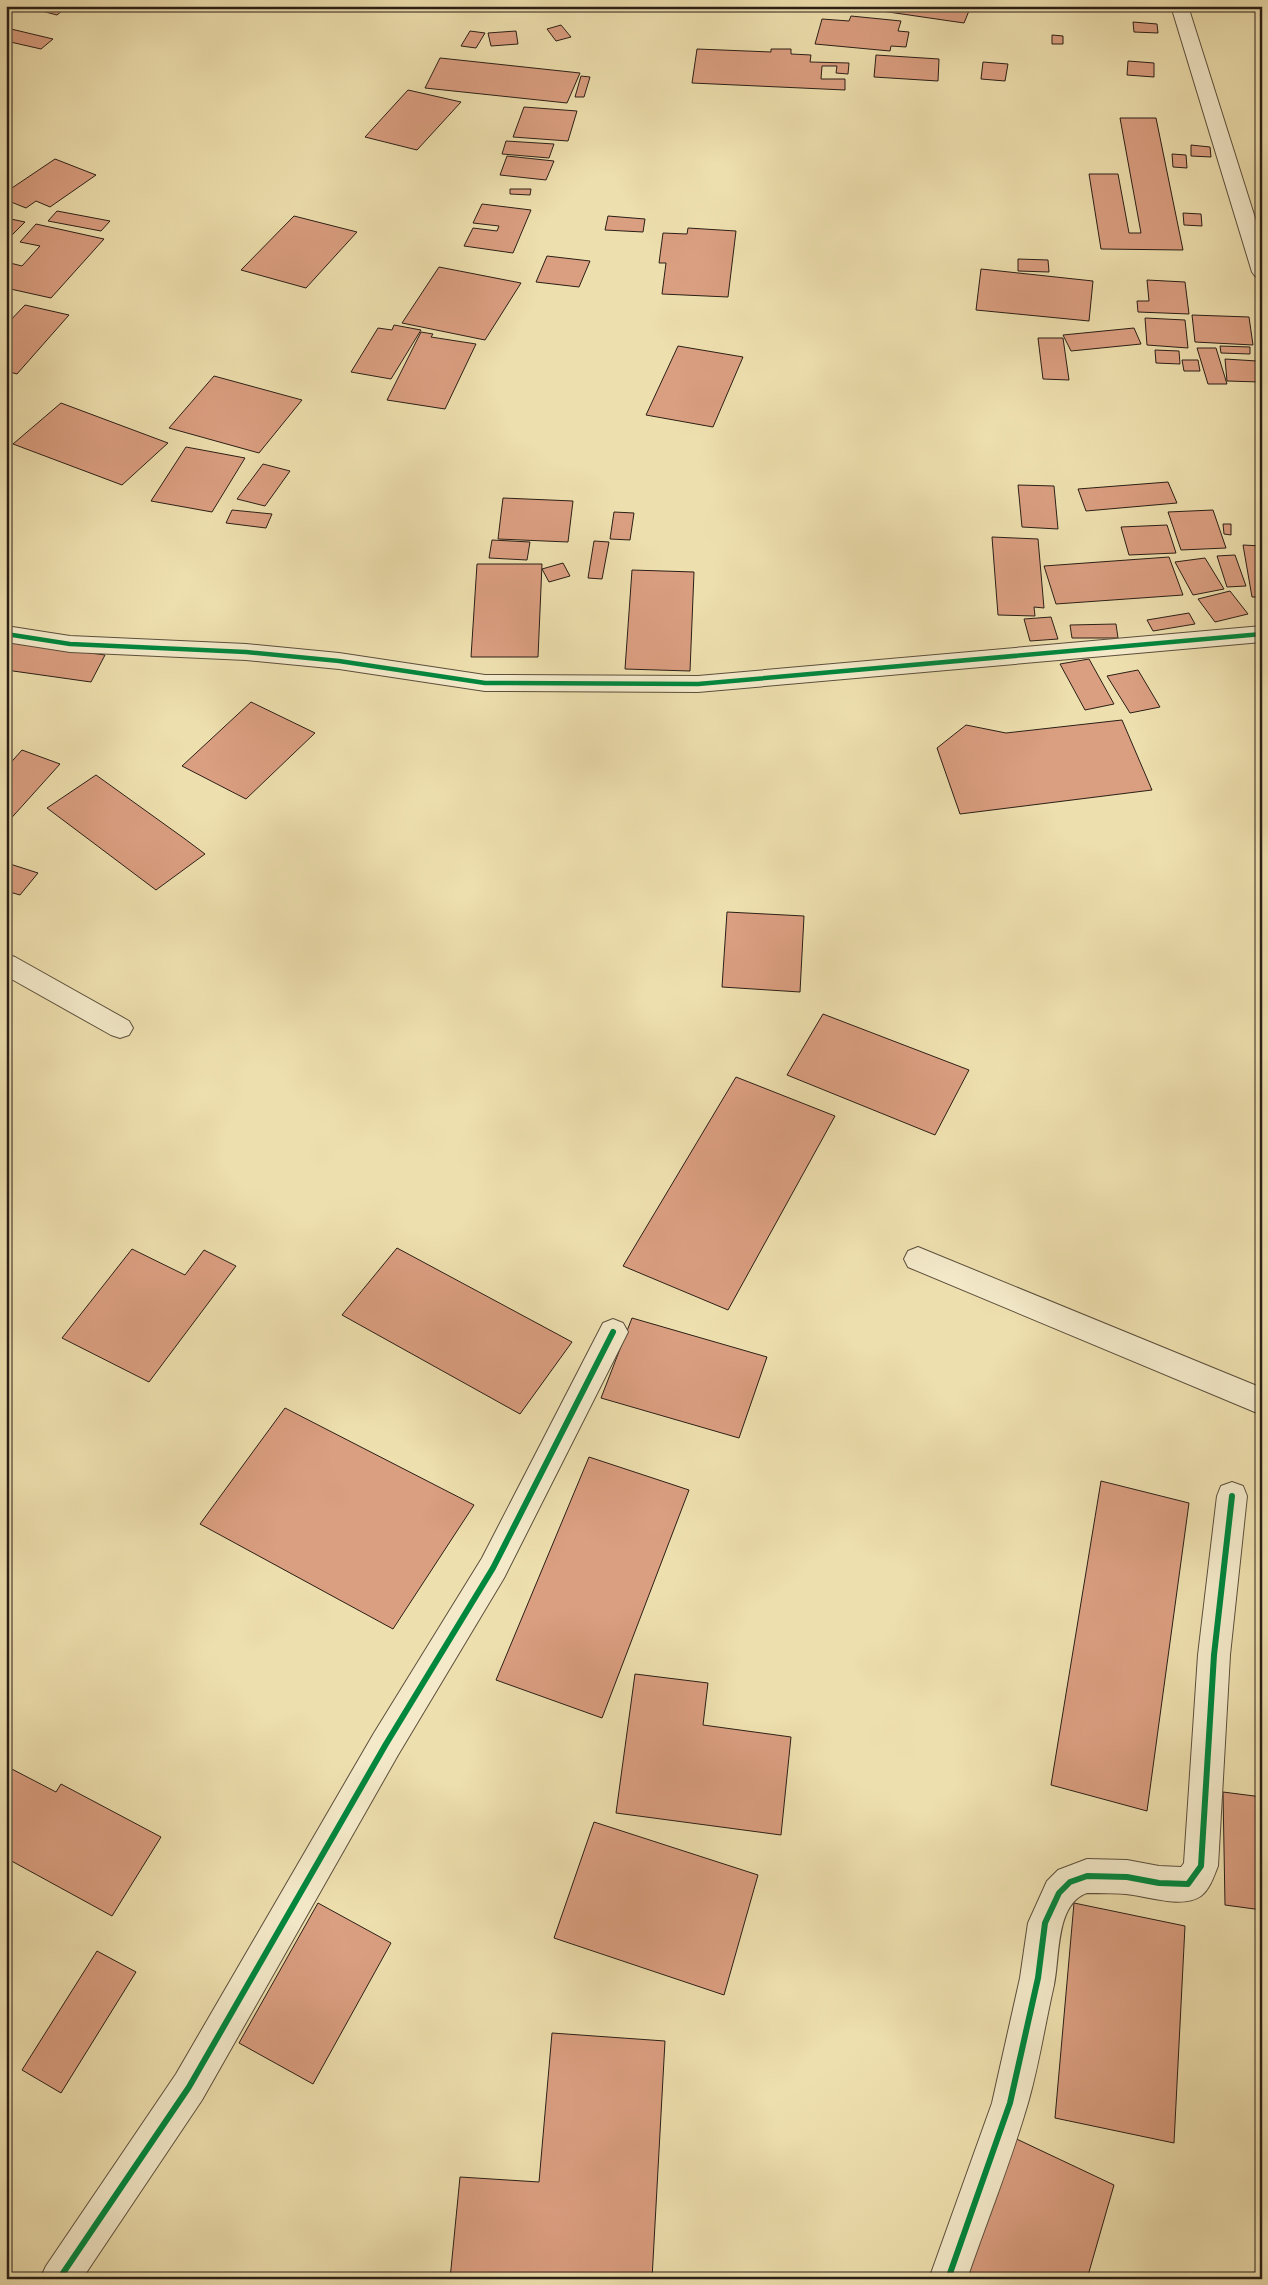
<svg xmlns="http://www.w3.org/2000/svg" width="1268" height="2285" viewBox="0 0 1268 2285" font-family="'Sorts Mill Goudy',serif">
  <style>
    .building { fill: #da9e80; stroke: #2a1f16 }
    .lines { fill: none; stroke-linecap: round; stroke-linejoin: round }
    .minor-casing { stroke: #5b4f3c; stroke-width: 2 }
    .minor { fill: #f4eaca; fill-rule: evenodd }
    .cycleway-far1-casing { stroke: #f4eaca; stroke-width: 8 }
    .cycleway-casing { stroke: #f4eaca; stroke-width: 9 }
    .cycleway-far1 { stroke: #00873e; stroke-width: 4.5 }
    .cycleway { stroke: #00873e; stroke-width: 6 }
  </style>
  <rect width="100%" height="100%" fill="#eedfae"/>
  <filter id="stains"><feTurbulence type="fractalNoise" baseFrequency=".004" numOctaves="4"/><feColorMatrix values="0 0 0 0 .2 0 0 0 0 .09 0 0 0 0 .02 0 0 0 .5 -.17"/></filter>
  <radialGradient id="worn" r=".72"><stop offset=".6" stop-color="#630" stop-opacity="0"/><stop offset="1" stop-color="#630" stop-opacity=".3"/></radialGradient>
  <path class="building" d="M 37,6 L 68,6 L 57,15 L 34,9 Z
    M 847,6 L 971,6 L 964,23 Z
    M 851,16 L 901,21 L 898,31 L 909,32 L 906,47 L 891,46 L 890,51 L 815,44 L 822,19 L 849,21 Z
    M 1133,22 L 1157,24 L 1158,33 L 1134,32 Z
    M 561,25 L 571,37 L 556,41 L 547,29 Z
    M 11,29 L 53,39 L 41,49 L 6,41 L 6,33 Z
    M 470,31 L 485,33 L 476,48 L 461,46 Z
    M 516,31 L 518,44 L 491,46 L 488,33 Z
    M 1052,35 L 1063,36 L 1063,44 L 1052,44 Z
    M 697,49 L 771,52 L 771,49 L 791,49 L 791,54 L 811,55 L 810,62 L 849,63 L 848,74 L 836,73 L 837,66 L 822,66 L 821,79 L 845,79 L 845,90 L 692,83 Z
    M 876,55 L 939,59 L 938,81 L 874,77 Z
    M 440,58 L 580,73 L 567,103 L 425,88 Z
    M 1128,61 L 1154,63 L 1154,77 L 1127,75 Z
    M 983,62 L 1008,64 L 1005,81 L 981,79 Z
    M 581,76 L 590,77 L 584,97 L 575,97 Z
    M 408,90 L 461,102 L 417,150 L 365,137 Z
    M 524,107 L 577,111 L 568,141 L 513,137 Z
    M 1120,118 L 1156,118 L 1183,250 L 1101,249 L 1089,174 L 1118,174 L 1129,233 L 1141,233 Z
    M 506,141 L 554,144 L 549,158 L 502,154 Z
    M 1191,145 L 1210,147 L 1211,157 L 1191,156 Z
    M 1172,154 L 1186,155 L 1187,168 L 1173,167 Z
    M 507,156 L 554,161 L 546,180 L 500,175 Z
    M 55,159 L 96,175 L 50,207 L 36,201 L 26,208 L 6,200 L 6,192 Z
    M 510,189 L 531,189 L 530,195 L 510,194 Z
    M 482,204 L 531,210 L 513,253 L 464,246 L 473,228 L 497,231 L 499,226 L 473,223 Z
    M 57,211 L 110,221 L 101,231 L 48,221 Z
    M 1183,213 L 1201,214 L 1202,226 L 1184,225 Z
    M 294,216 L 357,232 L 306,288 L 241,270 Z
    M 608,216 L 645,219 L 643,232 L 605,230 Z
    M 6,218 L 25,222 L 6,241 Z
    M 36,224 L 104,239 L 51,298 L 6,288 L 6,262 L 22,266 L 40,246 L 20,242 Z
    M 688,228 L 736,231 L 728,297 L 662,294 L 666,263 L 659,263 L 663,233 L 687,234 Z
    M 547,256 L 590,261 L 579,287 L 536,282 Z
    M 1018,259 L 1048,260 L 1049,272 L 1018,271 Z
    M 439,267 L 521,283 L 485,340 L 402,323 Z
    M 981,269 L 1093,281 L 1089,321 L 976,310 Z
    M 1147,280 L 1185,282 L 1189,314 L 1138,312 L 1137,301 L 1149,301 Z
    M 25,305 L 69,315 L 17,374 L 6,371 L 6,325 Z
    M 1192,315 L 1249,317 L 1253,345 L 1195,342 Z
    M 1145,318 L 1185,320 L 1188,348 L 1147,345 Z
    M 394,325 L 421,330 L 391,379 L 351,372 L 378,328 L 392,330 Z
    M 1134,328 L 1141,344 L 1071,351 L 1063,335 Z
    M 421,332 L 433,334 L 431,337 L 476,344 L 445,409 L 387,400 Z
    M 1038,338 L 1063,338 L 1069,380 L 1043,379 Z
    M 678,346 L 743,357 L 713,427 L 646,415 Z
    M 1220,346 L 1250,347 L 1250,354 L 1221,353 Z
    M 1197,348 L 1216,348 L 1227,384 L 1208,384 Z
    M 1155,350 L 1179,351 L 1180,364 L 1156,363 Z
    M 1225,359 L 1257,361 L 1260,382 L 1227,381 Z
    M 1182,360 L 1198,360 L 1200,371 L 1184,371 Z
    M 214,376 L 302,400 L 259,453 L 169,428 Z
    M 61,403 L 168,443 L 122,485 L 13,444 Z
    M 186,447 L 245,458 L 212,512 L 151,501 Z
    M 263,464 L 290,471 L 265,506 L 237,499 Z
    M 1168,482 L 1177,503 L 1086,511 L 1078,489 Z
    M 1018,485 L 1054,486 L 1058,529 L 1022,527 Z
    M 503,498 L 573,501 L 568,542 L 498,539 Z
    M 232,510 L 272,514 L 266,528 L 226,523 Z
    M 1213,510 L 1226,548 L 1181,550 L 1168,512 Z
    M 614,512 L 634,513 L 630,540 L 610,539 Z
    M 1223,524 L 1231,524 L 1231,535 L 1224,534 Z
    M 1167,525 L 1176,553 L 1129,555 L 1121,527 Z
    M 992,537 L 1038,539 L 1044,608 L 1034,607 L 1035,616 L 998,615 Z
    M 492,540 L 530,542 L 527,560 L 489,558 Z
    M 594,541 L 609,542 L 602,579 L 588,578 Z
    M 1243,545 L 1262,546 L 1262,597 L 1252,597 Z
    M 1235,555 L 1246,586 L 1227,587 L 1217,556 Z
    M 1169,557 L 1183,595 L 1056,604 L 1044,566 Z
    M 1205,558 L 1224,589 L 1193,595 L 1175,562 Z
    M 563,563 L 570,576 L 549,582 L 542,569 Z
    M 477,564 L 542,564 L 538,657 L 471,657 Z
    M 632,570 L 694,572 L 690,671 L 625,669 Z
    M 1230,591 L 1248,614 L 1215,622 L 1198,599 Z
    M 1189,613 L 1195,624 L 1153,631 L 1147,620 Z
    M 1051,617 L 1058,639 L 1030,641 L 1024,619 Z
    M 1116,624 L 1118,638 L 1072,638 L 1070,625 Z
    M 6,641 L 105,655 L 91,682 L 6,670 Z
    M 1089,659 L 1114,704 L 1085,710 L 1060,664 Z
    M 1138,670 L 1160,707 L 1130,713 L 1107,676 Z
    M 251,702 L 315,733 L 246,799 L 182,766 Z
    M 1122,720 L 1152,790 L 960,814 L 937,748 L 966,725 L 1006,733 Z
    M 22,750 L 60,764 L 6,824 L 6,768 Z
    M 96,775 L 185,839 L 205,854 L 156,890 L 47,808 Z
    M 10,864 L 38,873 L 20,895 L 6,891 L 6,869 Z
    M 727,912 L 804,916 L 800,992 L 722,987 Z
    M 823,1014 L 969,1070 L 935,1135 L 787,1075 Z
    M 736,1077 L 835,1116 L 728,1310 L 623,1266 Z
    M 397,1248 L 572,1342 L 520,1414 L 342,1315 Z
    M 132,1249 L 185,1275 L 204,1250 L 236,1266 L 149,1382 L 62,1338 Z
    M 632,1318 L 767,1357 L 739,1438 L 601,1398 Z
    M 285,1408 L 474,1505 L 393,1629 L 200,1524 Z
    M 589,1457 L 689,1490 L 602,1718 L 496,1680 Z
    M 1101,1481 L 1189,1503 L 1147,1811 L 1051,1785 Z
    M 635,1674 L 708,1683 L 703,1725 L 791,1737 L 781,1835 L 616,1813 Z
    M 6,1766 L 56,1792 L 61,1784 L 161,1837 L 112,1916 L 6,1858 Z
    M 1223,1792 L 1262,1797 L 1262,1910 L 1225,1905 Z
    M 594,1822 L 758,1875 L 724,1995 L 554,1938 Z
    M 318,1903 L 391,1943 L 313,2084 L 239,2043 Z
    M 1074,1903 L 1185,1926 L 1174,2143 L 1055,2118 Z
    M 97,1951 L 136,1972 L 61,2093 L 22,2070 Z
    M 552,2033 L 665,2041 L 652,2279 L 450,2279 L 460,2177 L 539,2182 Z
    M 1006,2134 L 1114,2185 L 1087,2279 L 959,2279 Z"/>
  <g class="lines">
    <defs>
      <path id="minor" d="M 1171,6 L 1188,6 L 1262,240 L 1262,278 L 1255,276 L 1252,272 Z
        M 6,626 L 70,636 L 246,644 L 339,653 L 485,675 L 698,676 L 1262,626 L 1262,642 L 698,692 L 485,691 L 339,669 L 246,660 L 70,652 L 6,642 Z
        M 6,954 L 15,957 L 129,1021 L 133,1028 L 129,1035 L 120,1038 L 111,1035 L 6,976 Z
        M 918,1247 L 1262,1388 L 1262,1415 L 908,1267 L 904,1259 L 908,1251 Z
        M 613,1319 L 623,1323 L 628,1332 L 504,1578 L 398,1755 L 202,2100 L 82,2279 L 40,2279 L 46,2266 L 176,2074 L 374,1733 L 482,1558 L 603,1323 Z
        M 1232,1482 L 1243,1486 L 1247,1496 L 1230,1655 L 1218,1866 C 1214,1876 1210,1889 1201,1896 C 1182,1909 1147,1896 1126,1894 C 1113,1893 1100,1893 1087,1893 C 1055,1904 1060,1958 1054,1985 C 1045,2024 1039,2065 1028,2103 C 1011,2162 987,2221 967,2279 L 929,2279 L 992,2103 L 1020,1978 L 1028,1923 L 1047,1881 L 1058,1870 L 1087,1859 L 1127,1860 L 1159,1866 L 1181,1867 L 1184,1863 L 1198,1655 L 1217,1496 L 1221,1486 Z"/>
    </defs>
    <use href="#minor" class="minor-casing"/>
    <use href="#minor" class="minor"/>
    <defs>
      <path id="cycleway-far1" d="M 6,634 L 70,644 L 246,652 L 339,661 L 485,683 L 698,684 L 1262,634"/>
      <path id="cycleway" d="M 59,2279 L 189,2087 L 386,1744 L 493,1568 L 613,1332
        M 948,2279 L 1010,2103 L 1038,1978 L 1045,1923 L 1059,1893 L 1070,1882 L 1087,1876 L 1127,1877 L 1159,1883 L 1188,1884 L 1201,1866 L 1214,1655 L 1232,1496"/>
    </defs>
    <use href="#cycleway-far1" class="cycleway-far1-casing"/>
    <use href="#cycleway" class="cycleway-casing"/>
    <use href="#cycleway-far1" class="cycleway-far1"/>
    <use href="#cycleway" class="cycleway"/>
  </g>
  <rect width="1268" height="2285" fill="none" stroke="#eedfae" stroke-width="25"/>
  <rect x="8" y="8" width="1253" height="2270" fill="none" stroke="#2a1f16" stroke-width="2.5"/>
  <rect x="12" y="12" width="1243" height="2260" fill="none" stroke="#2a1f16"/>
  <rect width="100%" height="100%" filter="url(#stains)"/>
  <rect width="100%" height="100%" fill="url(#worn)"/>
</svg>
